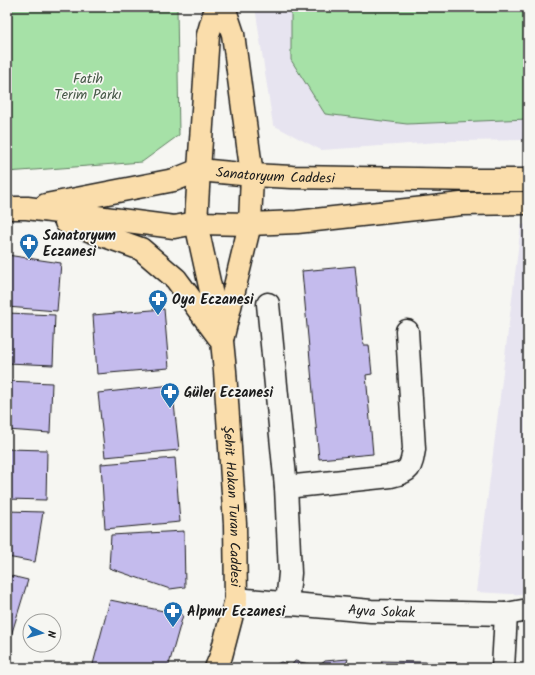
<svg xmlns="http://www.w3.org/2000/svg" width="535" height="675" viewBox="0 0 535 675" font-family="Kalam,sans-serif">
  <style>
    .built { fill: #e7e4f0 }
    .green { fill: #a6e1a7; stroke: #617e62 }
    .building { fill: #c4bbed; stroke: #1c1c1c }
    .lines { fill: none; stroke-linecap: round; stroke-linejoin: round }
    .minor-casing { stroke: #1c1c1c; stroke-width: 25 }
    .major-casing { stroke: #1c1c1c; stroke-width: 25 }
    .minor { stroke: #f6f6f2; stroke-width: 22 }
    .major { stroke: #faddab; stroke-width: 22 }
    .labels { text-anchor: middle; stroke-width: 3.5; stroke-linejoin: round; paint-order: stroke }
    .park-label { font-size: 14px; fill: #455746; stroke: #f6f6f2 }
    .street-label { font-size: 14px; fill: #1c1c1c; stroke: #f6f6f2 }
    .poi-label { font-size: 14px; font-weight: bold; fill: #1c1c1c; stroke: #f6f6f2; text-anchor: start }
  </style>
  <rect width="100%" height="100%" fill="#f6f6f2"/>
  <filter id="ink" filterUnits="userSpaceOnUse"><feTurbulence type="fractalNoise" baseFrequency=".025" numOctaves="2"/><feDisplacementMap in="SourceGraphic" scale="8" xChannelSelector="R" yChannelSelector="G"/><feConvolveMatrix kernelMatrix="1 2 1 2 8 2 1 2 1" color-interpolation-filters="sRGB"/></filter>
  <g filter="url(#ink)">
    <path class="built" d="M 255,7 L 528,7 L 528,140 L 454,141 L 321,150 L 273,125 Z
      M 528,224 L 528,595 L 476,592 L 521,225 Z"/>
    <path class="green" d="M 7,7 L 177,7 L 179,135 L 142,162 L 7,172 Z
      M 291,7 L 528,7 L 528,119 L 407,124 L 325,114 L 291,60 Z"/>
    <path class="building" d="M 7,255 L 61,263 L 57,311 L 7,307 Z
      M 355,266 L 363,345 L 369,345 L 372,374 L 366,375 L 373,454 L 319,459 L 302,271 Z
      M 164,309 L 169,368 L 97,374 L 93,315 Z
      M 7,313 L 55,315 L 53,365 L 7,363 Z
      M 7,381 L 52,383 L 50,433 L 7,430 Z
      M 172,385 L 179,450 L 105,457 L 98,393 Z
      M 7,449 L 47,450 L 46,500 L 7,499 Z
      M 175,458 L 180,522 L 105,529 L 101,464 Z
      M 7,511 L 43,512 L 35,562 L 7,557 Z
      M 184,531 L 185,587 L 170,589 L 109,568 L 111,535 Z
      M 7,575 L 28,580 L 10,639 L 7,638 Z
      M 110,600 L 183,615 L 168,668 L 92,668 Z
      M 348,659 L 345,668 L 270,668 L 281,662 L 291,666 L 295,661 L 319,666 L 325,661 Z
      M 382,661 L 460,663 L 460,668 L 381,668 Z"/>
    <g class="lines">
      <defs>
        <g id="minor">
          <path d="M 268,304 L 286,487 L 290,573 L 287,604"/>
          <path d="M 286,487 L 391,476 C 410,472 411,468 414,449 L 407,331"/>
          <path id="s1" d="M 236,599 L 371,611 L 506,614 L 528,610"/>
          <path d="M 503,668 L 506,614"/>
        </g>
        <g id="major">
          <path id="s2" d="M 216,7 L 208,35 L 199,170 L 196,223 L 222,341 L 225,371 L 235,524 L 236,599 L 221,656 L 216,668"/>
          <path id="s3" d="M 46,205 L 174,180 L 199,170 L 252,175 L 292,177 L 479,180 L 528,180"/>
          <path d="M 7,208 L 27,208 L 174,227 L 196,223 L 250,224 L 297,222 L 461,204 L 528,203"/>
          <path d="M 66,222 L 141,249 L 176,279 L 218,336"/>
          <path d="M 223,336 L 250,224 L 252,175 L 233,34 L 224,7"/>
        </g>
      </defs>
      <use href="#minor" class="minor-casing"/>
      <use href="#major" class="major-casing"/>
      <use href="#minor" class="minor"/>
      <use href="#major" class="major"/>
    </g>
  </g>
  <defs>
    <symbol id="pharmacy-pin" viewBox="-11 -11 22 30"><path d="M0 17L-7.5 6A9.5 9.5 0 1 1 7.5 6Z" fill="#1f6fb2" stroke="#f6f6f2"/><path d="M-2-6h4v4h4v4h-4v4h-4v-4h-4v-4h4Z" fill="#fff"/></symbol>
  </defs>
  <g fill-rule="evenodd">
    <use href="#pharmacy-pin" x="18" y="232" width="22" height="30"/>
    <use href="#pharmacy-pin" x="147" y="288" width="22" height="30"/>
    <use href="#pharmacy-pin" x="159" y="381" width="22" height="30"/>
    <use href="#pharmacy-pin" x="162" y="600" width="22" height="30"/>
  </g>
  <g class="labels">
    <g class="park-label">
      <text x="88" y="83">Fatih<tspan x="88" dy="16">Terim Parkı</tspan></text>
    </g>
    <g class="street-label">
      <text dy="5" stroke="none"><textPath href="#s3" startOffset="234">Sanatoryum Caddesi</textPath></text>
      <text dy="5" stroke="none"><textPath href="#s2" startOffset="504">Şehit Hakan Turan Caddesi</textPath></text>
      <text dy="5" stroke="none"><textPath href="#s1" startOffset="146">Ayva Sokak</textPath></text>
    </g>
    <g class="poi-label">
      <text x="43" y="240">Sanatoryum<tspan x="43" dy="16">Eczanesi</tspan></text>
      <text x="172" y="304">Oya Eczanesi</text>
      <text x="184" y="397">Güler Eczanesi</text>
      <text x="187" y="616">Alpnur Eczanesi</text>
    </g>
  </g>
  <rect width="535" height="675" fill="none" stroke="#f6f6f2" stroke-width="24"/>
  <rect x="12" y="12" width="511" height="651" fill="none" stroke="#1c1c1c" stroke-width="1.5" filter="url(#ink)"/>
  <g transform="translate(42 633) rotate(96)"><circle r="19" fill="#f6f6f2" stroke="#9f9f9c"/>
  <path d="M0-3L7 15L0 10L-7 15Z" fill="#1f6fb2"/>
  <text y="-6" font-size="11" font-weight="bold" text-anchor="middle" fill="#1c1c1c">N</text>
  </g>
</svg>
